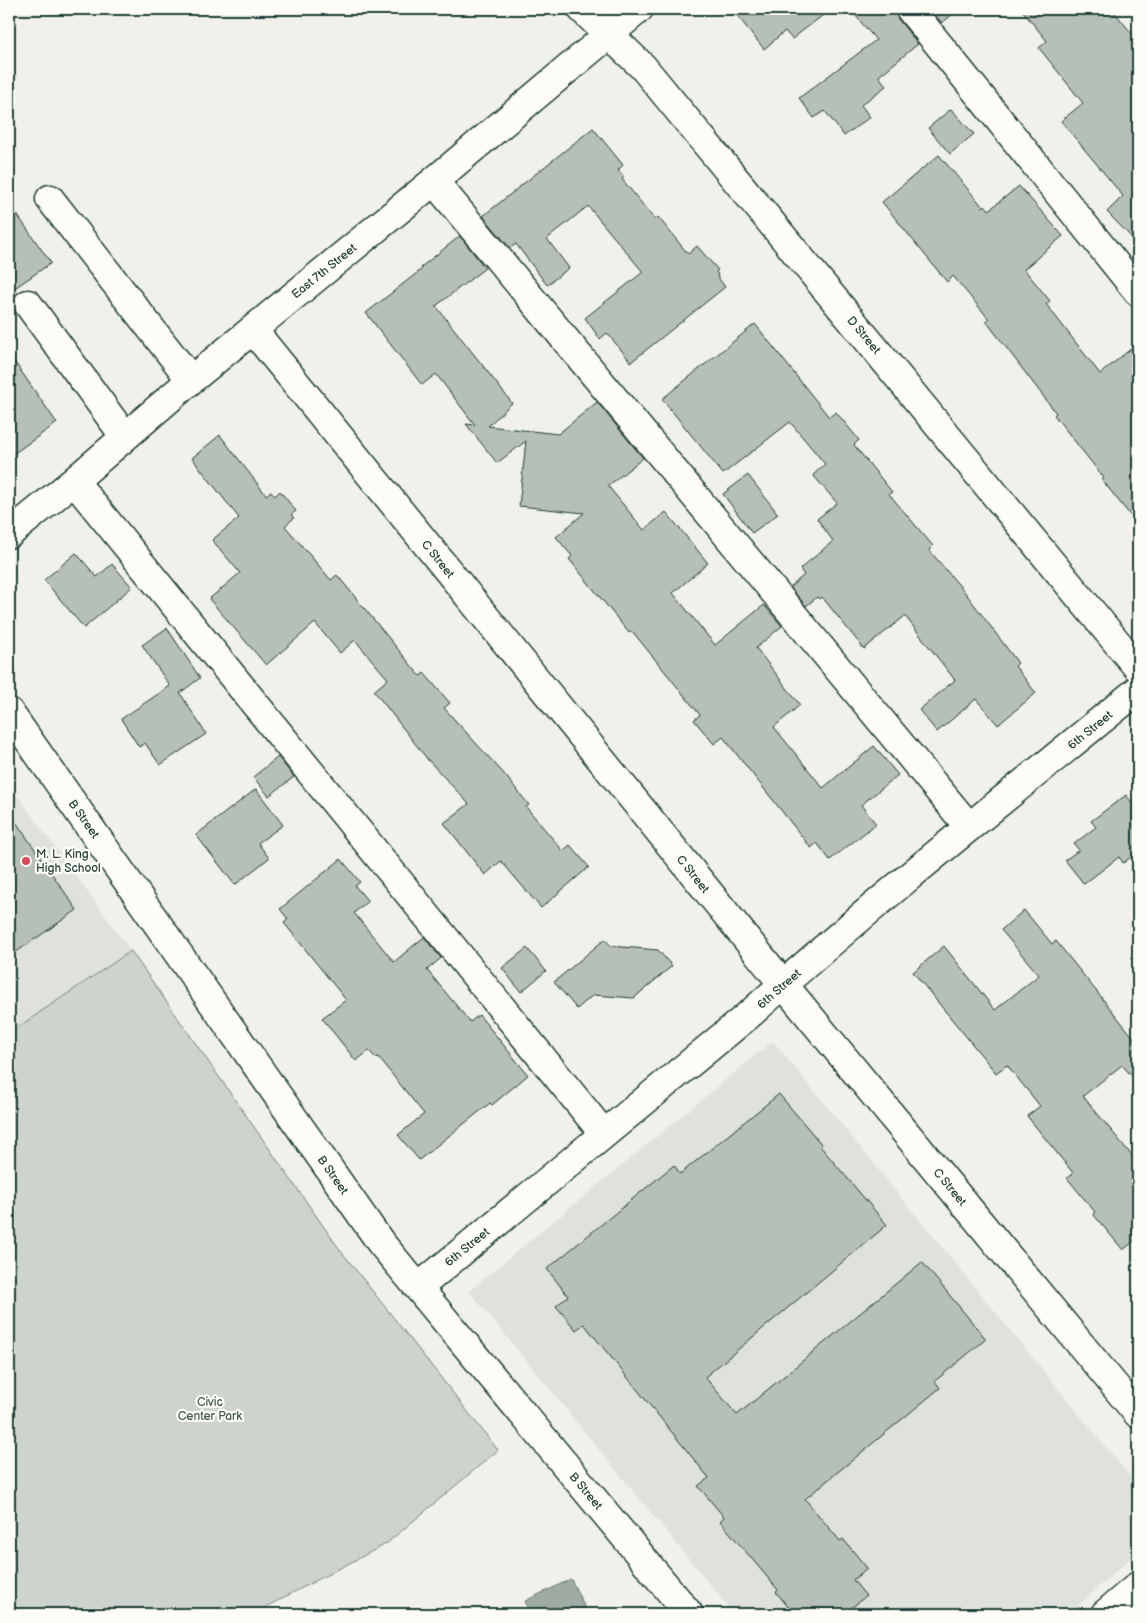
<svg xmlns="http://www.w3.org/2000/svg" width="1147" height="1623" viewBox="0 0 1147 1623" font-family="'Balsamiq Sans',sans-serif">
  <style>
    .built { fill: #dfe2dc }
    .green { fill: #cdd3cd; stroke: #768880 }
    .water { fill: #9faca4; stroke: #6c8077 }
    .building { fill: #b6bfb8; stroke: #1f3d34 }
    .lines { fill: none; stroke-linecap: round; stroke-linejoin: round }
    .minor-casing { stroke: #1f3d34; stroke-width: 31 }
    .major-casing { stroke: #1f3d34; stroke-width: 31 }
    .minor { stroke: #fdfcf7; stroke-width: 28 }
    .major { stroke: #fdfcf7; stroke-width: 28 }
    .poi-dot { fill: #d1495b; stroke: #fdfcf7; stroke-width: 2 }
    .labels { text-anchor: middle; stroke-width: 4.5; stroke-linejoin: round; paint-order: stroke }
    .street-label { font-size: 12px; fill: #1f3d34; stroke: #fdfcf7 }
    .poi-label { font-size: 12px; fill: #1f3d34; stroke: #fdfcf7; text-anchor: start }
    .park-label { font-size: 12px; fill: #425b53; stroke: #fdfcf7 }
  </style>
  <rect width="100%" height="100%" fill="#f0f1eb"/>
  <filter id="ink" filterUnits="userSpaceOnUse"><feTurbulence type="fractalNoise" baseFrequency=".02" numOctaves="2"/><feDisplacementMap in="SourceGraphic" scale="10" xChannelSelector="R" yChannelSelector="G"/><feConvolveMatrix kernelMatrix="1 2 1 2 8 2 1 2 1" color-interpolation-filters="sRGB"/></filter>
  <g filter="url(#ink)">
    <path class="built" d="M 9,784 L 131,951 L 9,1033 Z
      M 773,1041 L 1138,1486 L 1138,1551 L 1069,1614 L 734,1614 L 469,1291 Z"/>
    <path class="green" d="M 131,951 L 340,1250 L 498,1450 L 386,1544 L 252,1614 L 9,1614 L 9,1033 Z"/>
    <path class="water" d="M 571,1579 L 588,1614 L 531,1614 L 525,1601 Z"/>
    <path class="building" d="M 732,9 L 831,9 L 792,39 L 785,31 L 764,49 Z
      M 850,9 L 895,9 L 898,19 L 918,44 L 879,76 L 886,86 L 861,105 L 870,117 L 844,136 L 825,111 L 814,118 L 799,98 L 876,40 Z
      M 930,9 L 959,9 L 942,23 Z
      M 1021,9 L 1112,9 L 1138,41 L 1138,244 L 1107,212 L 1123,196 L 1061,121 L 1083,103 L 1039,48 L 1047,41 Z
      M 951,109 L 974,134 L 950,154 L 928,128 Z
      M 593,128 L 623,165 L 618,170 L 624,177 L 622,179 L 655,220 L 658,217 L 688,254 L 697,246 L 718,270 L 716,272 L 718,275 L 717,276 L 725,287 L 631,362 L 607,333 L 600,339 L 585,318 L 643,272 L 588,206 L 547,239 L 569,268 L 547,285 L 516,244 L 510,248 L 483,216 Z
      M 939,155 L 983,207 L 985,205 L 989,210 L 1019,186 L 1063,236 L 1024,269 L 1050,301 L 1046,304 L 1100,374 L 1138,343 L 1138,525 L 1102,480 L 1104,478 L 1054,415 L 1056,413 L 986,321 L 989,319 L 953,276 L 947,282 L 882,202 Z
      M 9,203 L 51,263 L 9,292 Z
      M 460,236 L 485,268 L 436,306 L 512,403 L 488,426 L 558,434 L 597,402 L 643,458 L 608,486 L 644,530 L 666,512 L 708,563 L 673,593 L 715,645 L 764,605 L 782,626 L 756,648 L 800,705 L 774,727 L 823,788 L 874,746 L 898,775 L 861,805 L 876,824 L 830,860 L 817,843 L 811,848 L 723,737 L 714,744 L 694,720 L 700,715 L 632,631 L 629,633 L 569,559 L 572,556 L 556,537 L 584,513 L 519,506 L 526,441 L 497,463 L 466,424 L 475,425 L 436,374 L 422,385 L 366,313 L 422,269 L 421,267 Z
      M 755,324 L 829,417 L 836,412 L 859,440 L 854,445 L 892,492 L 889,494 L 933,546 L 929,550 L 964,591 L 1018,663 L 1015,666 L 1036,693 L 998,725 L 976,699 L 937,732 L 919,710 L 955,680 L 905,616 L 864,649 L 822,597 L 819,599 L 817,597 L 806,606 L 790,587 L 804,575 L 800,569 L 833,541 L 817,519 L 837,503 L 813,475 L 825,464 L 790,422 L 723,474 L 662,399 Z
      M 9,354 L 57,423 L 9,457 Z
      M 220,435 L 266,495 L 271,491 L 275,496 L 280,491 L 296,511 L 291,515 L 294,518 L 285,526 L 331,580 L 337,575 L 420,676 L 424,673 L 450,703 L 444,708 L 505,775 L 529,805 L 526,807 L 563,851 L 570,845 L 589,867 L 541,908 L 501,861 L 485,875 L 444,823 L 469,804 L 428,760 L 374,691 L 388,679 L 355,640 L 340,653 L 315,623 L 266,665 L 209,599 L 240,573 L 212,540 L 239,518 L 192,458 Z
      M 748,475 L 778,514 L 752,533 L 723,494 Z
      M 76,553 L 97,577 L 112,564 L 132,587 L 84,628 L 44,580 Z
      M 167,628 L 200,678 L 180,693 L 206,734 L 160,765 L 145,743 L 139,747 L 121,719 L 170,686 L 142,645 Z
      M 278,757 L 294,777 L 269,796 L 253,777 Z
      M 256,789 L 283,825 L 258,843 L 269,858 L 235,885 L 196,835 Z
      M 1126,795 L 1138,810 L 1138,852 L 1123,863 L 1119,857 L 1084,884 L 1065,860 L 1079,850 L 1074,844 L 1096,827 L 1091,821 Z
      M 9,812 L 77,910 L 9,957 Z
      M 341,859 L 360,882 L 355,886 L 368,901 L 354,913 L 394,962 L 424,937 L 441,958 L 427,970 L 470,1022 L 479,1015 L 528,1075 L 492,1105 L 490,1103 L 419,1160 L 398,1135 L 424,1114 L 378,1057 L 376,1058 L 369,1051 L 356,1061 L 322,1018 L 346,1000 L 284,923 L 288,919 L 280,909 Z
      M 1024,910 L 1052,944 L 1056,941 L 1138,1043 L 1138,1083 L 1122,1065 L 1083,1096 L 1138,1163 L 1138,1238 L 1123,1250 L 1093,1214 L 1095,1212 L 1067,1178 L 1073,1173 L 1027,1116 L 1040,1106 L 1007,1065 L 996,1073 L 913,972 L 944,946 L 995,1010 L 1039,975 L 1001,930 Z
      M 605,939 L 611,946 L 658,950 L 672,966 L 634,998 L 593,995 L 577,1009 L 554,982 Z
      M 527,948 L 546,971 L 521,992 L 502,968 Z
      M 779,1094 L 822,1145 L 820,1146 L 887,1225 L 705,1377 L 737,1415 L 922,1262 L 986,1339 L 935,1381 L 940,1388 L 805,1499 L 840,1541 L 843,1539 L 867,1568 L 853,1580 L 866,1596 L 844,1614 L 794,1614 L 776,1592 L 778,1590 L 720,1521 L 724,1517 L 698,1486 L 709,1478 L 584,1324 L 576,1330 L 556,1306 L 568,1296 L 547,1269 L 674,1165 L 680,1174 Z"/>
    <g class="lines">
      <defs>
        <path id="minor" d="M 582,9 L 643,67 L 1138,668
          M 910,9 L 1138,292
          M 434,181 L 969,827
          M 50,199 L 191,380
          M 28,304 L 125,437
          M 253,330 L 783,984 L 1138,1414
          M 74,481 L 604,1134
          M 9,534 L 74,481 L 191,380 L 434,181 L 639,9
          M 9,712 L 381,1243 L 689,1614
          M 419,1287 L 751,1013 C 875,901 1008,796 1138,690"/>
        <path id="major" d="M 1105,1614 L 1138,1586"/>
      </defs>
      <use href="#minor" class="minor-casing"/>
      <use href="#major" class="major-casing"/>
      <use href="#minor" class="minor"/>
      <use href="#major" class="major"/>
    </g>
  </g>
  <circle class="poi-dot" cx="26" cy="861" r="5"/>
  <g class="labels">
    <g class="street-label">
      <text transform="translate(324 271) rotate(-39)" y="4">East 7th Street</text>
      <text transform="translate(864 335) rotate(50)" y="4">D Street</text>
      <text transform="translate(438 559) rotate(51)" y="4">C Street</text>
      <text transform="translate(1090 730) rotate(-39)" y="4">6th Street</text>
      <text transform="translate(84 819) rotate(55)" y="4">B Street</text>
      <text transform="translate(693 874) rotate(51)" y="4">C Street</text>
      <text transform="translate(779 989) rotate(-41)" y="4">6th Street</text>
      <text transform="translate(333 1175) rotate(55)" y="4">B Street</text>
      <text transform="translate(950 1187) rotate(50)" y="4">C Street</text>
      <text transform="translate(467 1247) rotate(-39)" y="4">6th Street</text>
      <text transform="translate(586 1491) rotate(50)" y="4">B Street</text>
    </g>
    <g class="poi-label">
      <text x="36" y="858">M. L. King<tspan x="36" dy="14">High School</tspan></text>
    </g>
    <g class="park-label">
      <text x="210" y="1406">Civic<tspan x="210" dy="14">Center Park</tspan></text>
    </g>
  </g>
  <rect width="1147" height="1623" fill="none" stroke="#fdfcf7" stroke-width="30"/>
  <rect x="15" y="15" width="1117" height="1593" fill="none" stroke="#1f3d34" stroke-width="2" filter="url(#ink)"/>
</svg>
